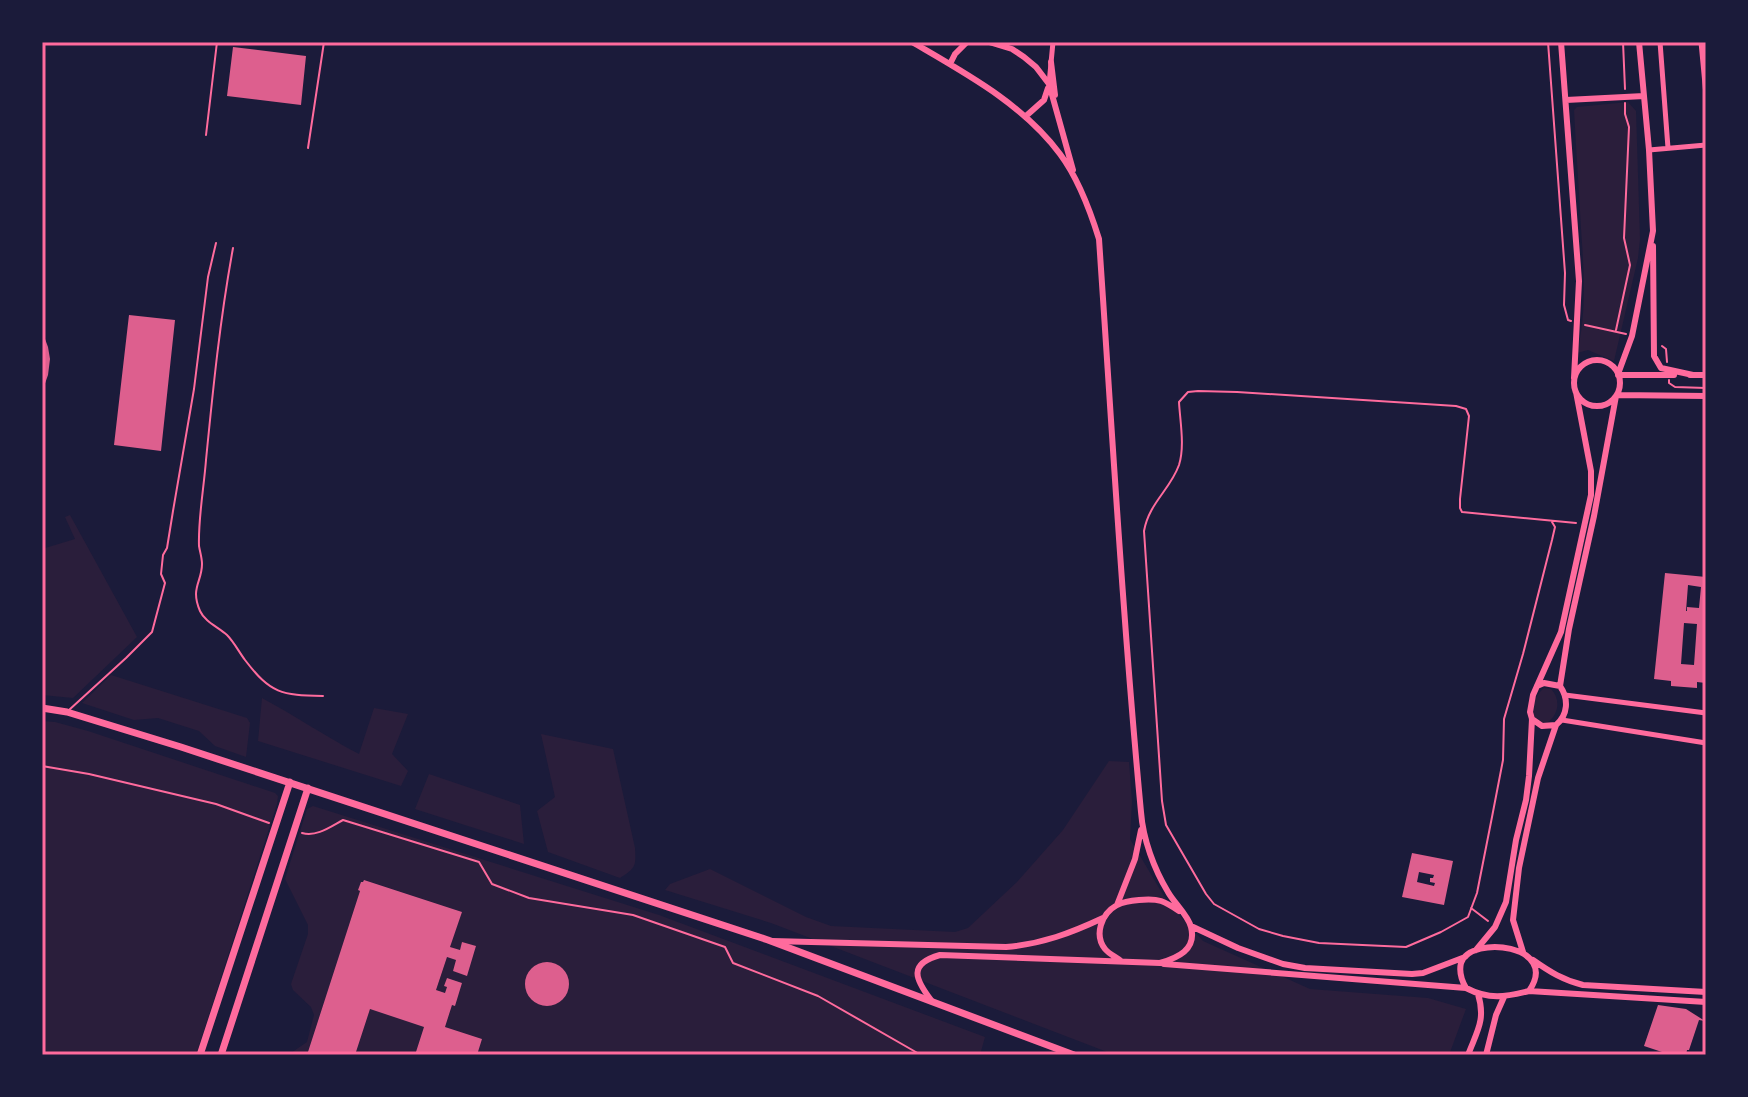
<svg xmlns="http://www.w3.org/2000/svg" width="1748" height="1097" viewBox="0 0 1748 1097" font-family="'Exo 2',sans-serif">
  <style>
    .green { fill: #2a1e3b }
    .building { fill: #dd5f8e; fill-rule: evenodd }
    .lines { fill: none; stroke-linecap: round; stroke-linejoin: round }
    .path { stroke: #ff6b9d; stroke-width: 2 }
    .service { stroke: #ff6b9d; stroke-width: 2 }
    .tertiary { stroke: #ff6b9d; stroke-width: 5 }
    .secondary { stroke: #ff6b9d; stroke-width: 6 }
    .trunk { stroke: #ff6b9d; stroke-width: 7 }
    .neatline { fill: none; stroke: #ff6b9d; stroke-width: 3 }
  </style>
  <rect width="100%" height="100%" fill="#1b1b3a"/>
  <path class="green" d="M 1628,102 L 1636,111 L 1640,239 L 1638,258 L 1614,361 L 1588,350 L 1577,353 C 1587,312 1584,270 1581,229 C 1579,189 1576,150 1574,110 L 1577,107 Z
    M 70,515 L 137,637 L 73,698 L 42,695 L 42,549 L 75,539 L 65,517 Z
    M 111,675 L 247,718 L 250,723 L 246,757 L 215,746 L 199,731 L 158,718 L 134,720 L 82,703 Z
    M 1544,688 L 1551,689 C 1562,700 1558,717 1545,724 C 1526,717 1532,698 1544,688 Z
    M 262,698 C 296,716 326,737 359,754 L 374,708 L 408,714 L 392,754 L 408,771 L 401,786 L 258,741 Z
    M 42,721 L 55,722 L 88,731 L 275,793 L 278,796 L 277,804 L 196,1055 L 42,1055 Z
    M 541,734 L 613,749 L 635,848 C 636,866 636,868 620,878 L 548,852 L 537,811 L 555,797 Z
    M 1109,761 L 1129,762 L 1132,801 L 1130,839 L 1168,903 L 1203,941 L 1310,989 L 1428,998 L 1466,1009 L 1449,1055 L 1115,1055 L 771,923 L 665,890 L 670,884 L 710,869 L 806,917 L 831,926 L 955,932 L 968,928 L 1017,882 L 1063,830 Z
    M 429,774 L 520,805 L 524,844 L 415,809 Z
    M 313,806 L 659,915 L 985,1037 L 980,1055 L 477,1055 L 482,1039 L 445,1027 L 452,1005 L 455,1006 L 462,983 L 447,978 L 444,986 L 447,987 L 445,993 L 436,990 L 447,957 L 456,960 L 453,971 L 467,975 L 476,947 L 462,942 L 460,950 L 450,947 L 462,912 L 365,880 L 363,882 L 361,882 L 358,890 L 360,891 L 307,1055 L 288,1055 L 307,1042 L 314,1015 L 311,1007 L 293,990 L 291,984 L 308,934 L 308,925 L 285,879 L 307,809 Z
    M 370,1009 L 424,1027 L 415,1055 L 355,1055 Z"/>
  <path class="building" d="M 233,47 L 306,56 L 301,105 L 227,96 Z
    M 129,315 L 175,320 L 161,451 L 114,445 Z
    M 42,331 L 48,347 L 50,359 L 48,375 L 42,392 Z
    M 1665,573 L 1706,577 L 1706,683 L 1697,682 L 1697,688 L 1671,686 L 1671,681 L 1654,679 ZM 1688,585 L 1701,587 L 1699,608 L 1687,607 L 1687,611 L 1686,611 ZM 1684,623 L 1697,624 L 1694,665 L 1681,664 Z
    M 1412,853 L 1453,861 L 1444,905 L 1402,897 ZM 1419,872 L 1434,875 L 1433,878 L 1430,878 L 1430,882 L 1435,883 L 1434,886 L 1417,882 Z
    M 364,880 L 462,912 L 450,947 L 460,950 L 462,942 L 476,946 L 467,976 L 453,971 L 456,960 L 447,957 L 436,990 L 445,993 L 447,987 L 444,986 L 447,978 L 462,983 L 455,1006 L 452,1005 L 445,1027 L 482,1039 L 477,1055 L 415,1055 L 424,1027 L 370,1009 L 355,1055 L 307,1055 L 360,891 L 358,890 L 361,882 L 363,882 Z
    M525 984a22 22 0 1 1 44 0a22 22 0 1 1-44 0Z
    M 1658,1005 L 1686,1009 L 1705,1021 L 1699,1020 L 1689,1050 L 1687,1050 L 1686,1055 L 1665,1055 L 1665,1053 L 1644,1046 Z"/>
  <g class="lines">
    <path class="path" d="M 1548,42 L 1565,273 L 1564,305 L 1568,320 L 1571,321
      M 1623,42 L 1625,89
      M 1585,325 L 1626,334
      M 1616,330 L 1630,265 L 1624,238 L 1629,127 L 1625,114 L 1625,103
      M 1662,346 L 1666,349 L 1667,362
      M 1669,380 L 1669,383 L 1675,387 L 1706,388
      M 1552,522 L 1555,527 L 1552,540 L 1523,654 L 1504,719 L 1503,760 L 1492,817 L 1477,893 L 1468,917 L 1441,932 L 1406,947 L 1319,943 L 1283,936 L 1259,929 L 1214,904 L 1206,894 L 1166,825 L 1162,801 L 1144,531 C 1149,503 1170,490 1179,465 C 1185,446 1180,421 1179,402 L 1188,392 L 1198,391 L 1237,392 L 1456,406 L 1466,409 L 1469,416 L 1460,499 L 1460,508 L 1462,512 L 1576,523
      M 42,766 L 89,774 L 216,804 L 269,823
      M 302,833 C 317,837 330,827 343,820 L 479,862 L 492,884 L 529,898 L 633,915 L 725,947 L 733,963 L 818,996 L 921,1055
      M 1471,908 L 1488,921"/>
    <path class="service" d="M 206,135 L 217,42
      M 308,148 L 324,42
      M 233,248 C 220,319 213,389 206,460 C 204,487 198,519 199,546 C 200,552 202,558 202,564 C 202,582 190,588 200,611 C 205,622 218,627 227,635 C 234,642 239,652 245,660 C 271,694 281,695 323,696
      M 69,710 L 126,658 L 152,632 L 165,583 L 161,574 L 163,555 L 167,548 L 173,511 L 194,389 L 208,277 L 216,243"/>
    <path class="tertiary" d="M 1660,42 L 1668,148
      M 1701,42 L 1706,95
      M 1049,84 L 1053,42
      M 1649,150 L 1706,145
      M 1565,695 L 1706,713
      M 1562,720 L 1706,743"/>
    <path class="secondary" d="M 912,42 C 965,73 1023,104 1060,154 C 1078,178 1090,210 1099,239 C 1112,430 1123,622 1141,812 C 1143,839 1154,869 1168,892 C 1174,903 1188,915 1191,927 C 1197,950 1177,958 1160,963 L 940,955 C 908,964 915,979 931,1000
      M 989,42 L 1012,49 L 1024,57 L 1036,67 L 1049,84 L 1073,170
      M 1561,42 L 1579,281 L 1574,378
      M 1051,62 L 1055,95
      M 950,64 L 955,54 L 967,42
      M 1566,100 L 1644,96
      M 1026,116 L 1044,100 L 1048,88
      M 1653,246 L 1654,356 L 1661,368 L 1693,375
      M1574 383a23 23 0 1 1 46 0a23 23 0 1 1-46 0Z
      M 1618,374 L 1632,336 L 1653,231 L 1649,150 L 1639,42
      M 1618,375 L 1674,375
      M 1690,375 L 1706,375
      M 1617,395 L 1706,396
      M 1537,686 L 1544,683 L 1560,686
      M 1560,686 L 1569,629 L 1594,516 L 1616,396
      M 1532,719 L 1542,726 L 1556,725
      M 1117,905 L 1135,859 L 1141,830
      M 1191,926 L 1238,948 L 1283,964 L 1305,968 L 1412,974 L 1423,973 L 1465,957
      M 772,941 L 1006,947 C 1042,944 1071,933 1103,918
      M 1476,950 L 1495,927 L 1506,902 L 1516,840 L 1526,800 L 1529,776 L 1532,719 L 1530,712 L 1533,695 L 1561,632 L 1591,495 L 1591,471 L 1576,392
      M 1523,952 L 1513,920 L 1519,868 L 1538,778 L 1556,725 C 1568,715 1569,699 1560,686
      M 1533,960 C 1550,972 1563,980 1583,985 L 1706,992
      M 1121,961 C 1116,957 1109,954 1105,949 C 1094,935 1101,914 1117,905 C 1127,900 1151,898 1161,901 C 1167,903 1173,907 1179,911
      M 1164,964 L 1466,988 C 1489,1000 1505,997 1529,991 C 1561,945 1471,934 1461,963 C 1459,971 1462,981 1466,988
      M 1529,991 L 1706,1002
      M 1468,1055 C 1477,1031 1486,1020 1478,994
      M 1486,1055 L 1496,1015 L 1504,997"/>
    <path class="trunk" d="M 42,708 L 67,712 L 181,747 L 768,940 L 1074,1055
      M 200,1055 L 290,782
      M 221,1055 L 308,788"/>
  </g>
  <rect width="1748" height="1097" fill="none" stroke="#1b1b3a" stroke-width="88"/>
  <rect x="44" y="44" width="1660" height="1009" class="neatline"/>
</svg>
